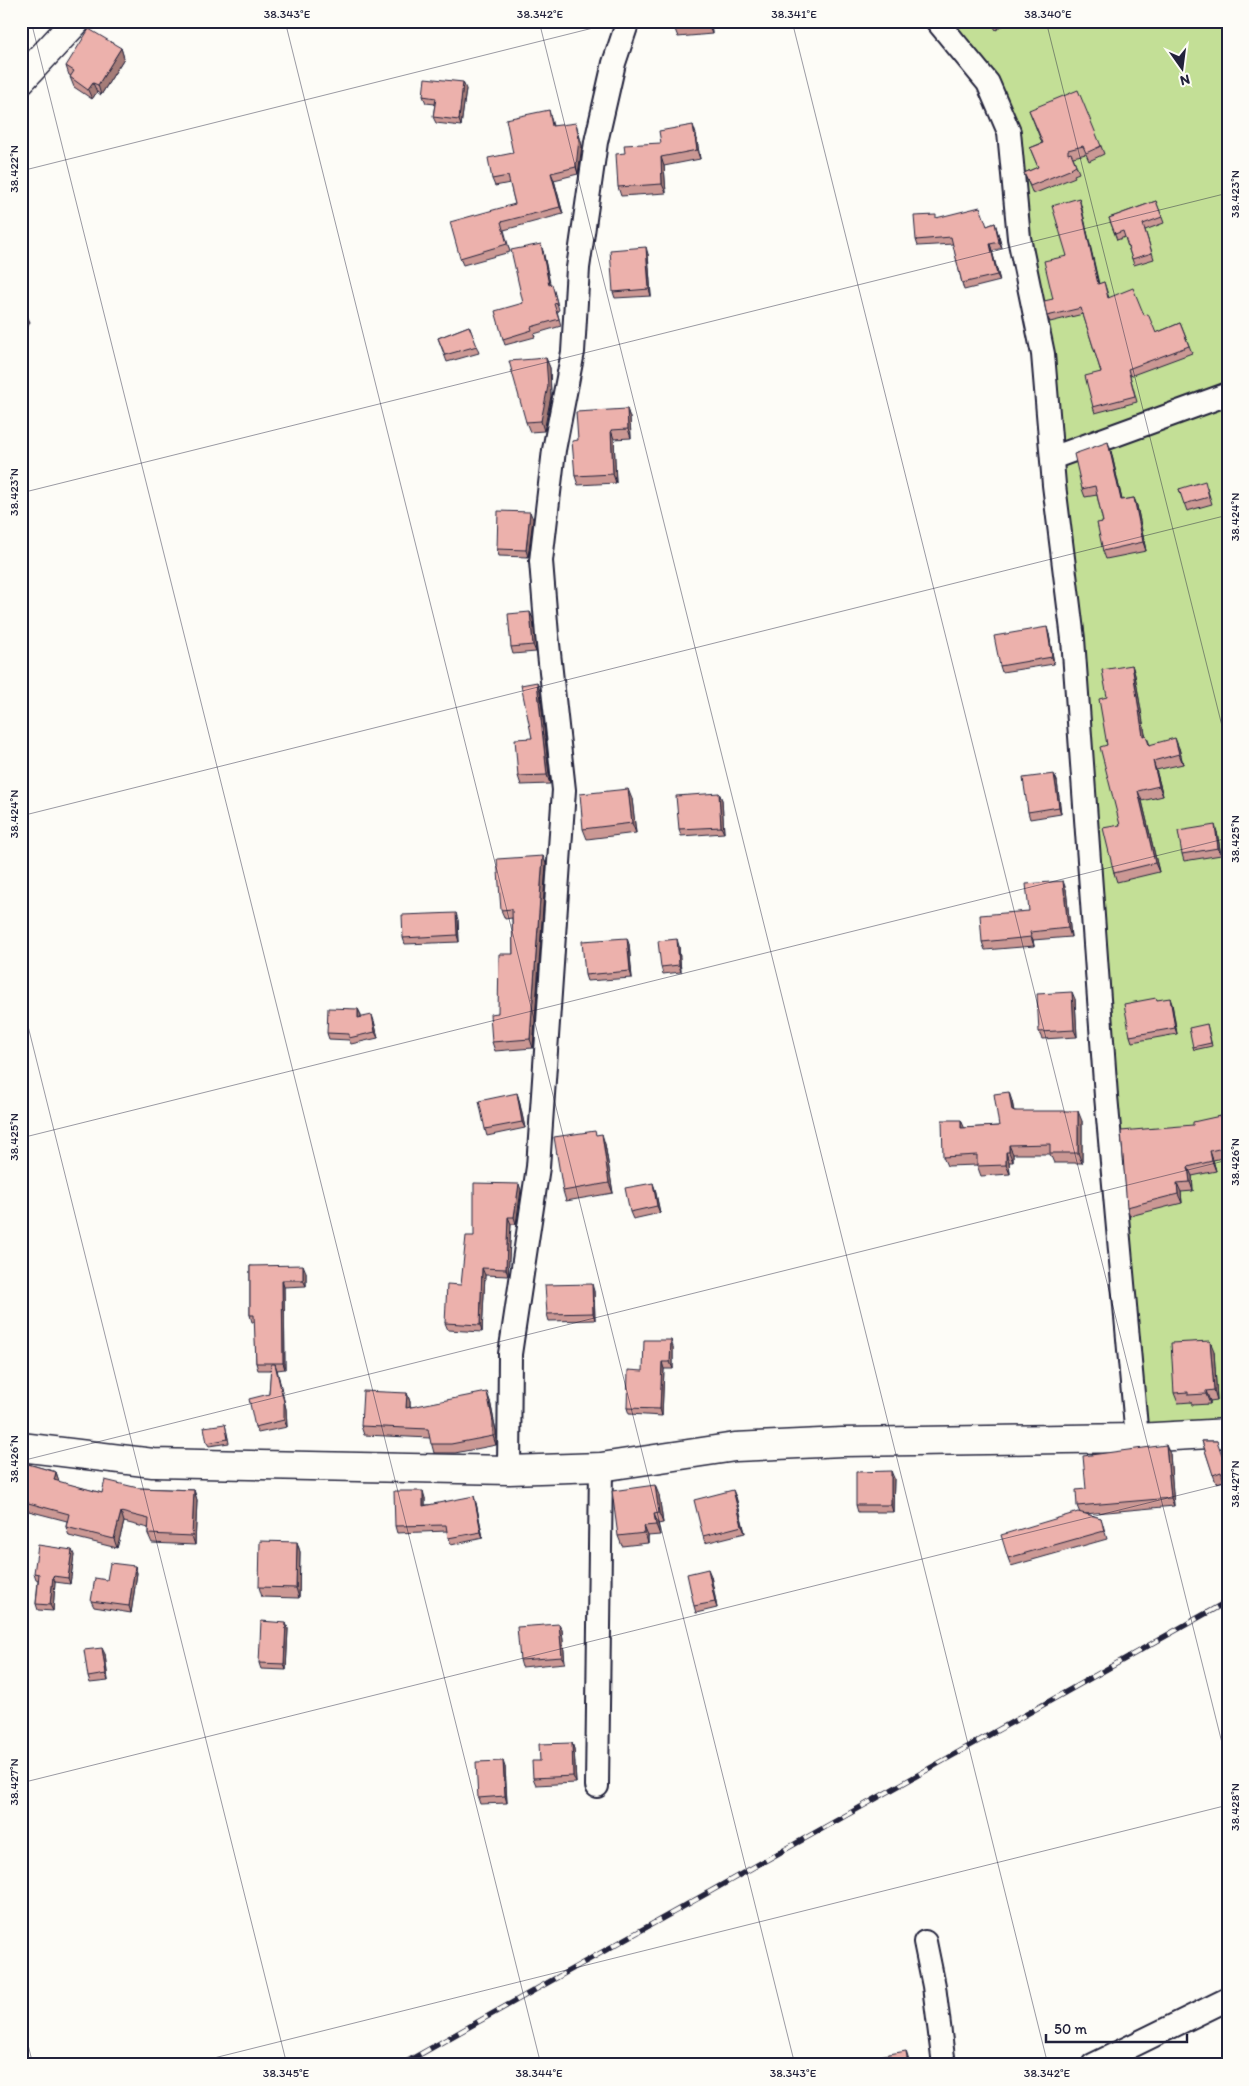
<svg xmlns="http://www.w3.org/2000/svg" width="1249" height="2086" viewBox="0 0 1249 2086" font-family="Itim,sans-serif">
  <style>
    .green { fill: #c3df96; stroke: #728068 }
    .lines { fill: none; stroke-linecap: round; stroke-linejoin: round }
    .minor-casing { stroke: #22223b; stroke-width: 26 }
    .tertiary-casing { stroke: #22223b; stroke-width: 31 }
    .minor { stroke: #fdfcf7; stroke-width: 22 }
    .tertiary { stroke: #fdfcf7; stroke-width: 28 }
    .rail-casing { stroke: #22223b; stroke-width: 5.5 }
    .rail { stroke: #fdfcf7; stroke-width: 4; stroke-dasharray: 11; stroke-linecap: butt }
    .wall { fill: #cb9894; stroke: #22223b }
    .shaded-wall { fill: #a57c78; stroke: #22223b }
    .building { fill: #ecb1ac; stroke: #22223b }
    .ticks { fill: none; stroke: #22223b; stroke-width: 1; stroke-opacity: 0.45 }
    .neatline { fill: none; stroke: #22223b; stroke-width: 2 }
    .ticks-label { font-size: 12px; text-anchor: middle; fill: #22223b }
  </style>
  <rect width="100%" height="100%" fill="#fdfcf7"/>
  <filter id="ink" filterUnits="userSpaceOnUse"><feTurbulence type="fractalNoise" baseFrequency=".02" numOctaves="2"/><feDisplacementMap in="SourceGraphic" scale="10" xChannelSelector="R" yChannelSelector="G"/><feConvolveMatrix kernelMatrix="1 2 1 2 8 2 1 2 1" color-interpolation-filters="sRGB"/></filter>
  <g filter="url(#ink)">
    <path class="green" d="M 952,21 L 1228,21 L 1228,1429 L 1137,1438 L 1052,458 L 988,83 Z"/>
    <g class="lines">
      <defs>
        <path id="minor" d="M 937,21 L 988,83 L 1009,132 L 1019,238 L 1043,354 L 1054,485 L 1073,639 L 1106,1096 L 1137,1438
          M 1052,458 L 1228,394
          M 509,1470 L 510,1354 L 538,1167 L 564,790 L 547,635 L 541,561 L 554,450 L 573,352 L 578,268 L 596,142 L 614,63 L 628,21
          M 597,1786 L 601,1467
          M 925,1942 L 934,1986 L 944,2065
          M 1093,2065 L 1228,1999"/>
        <path id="tertiary" d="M 21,80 L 76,21
          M 21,1447 L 153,1463 L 509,1470 L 601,1467 L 735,1447 L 842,1442 L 1137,1438 L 1228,1433"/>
      </defs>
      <use href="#minor" class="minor-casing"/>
      <use href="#tertiary" class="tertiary-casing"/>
      <use href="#minor" class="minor"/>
      <use href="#tertiary" class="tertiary"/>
      <defs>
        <path id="rail" d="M 401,2065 L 1228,1601"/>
      </defs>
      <use href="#rail" class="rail-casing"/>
      <use href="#rail" class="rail"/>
    </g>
    <path class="wall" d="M 711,21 L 712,34 L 678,37 L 674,27 Z
      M 990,21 L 1011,21 L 996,30 Z
      M 121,48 L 124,58 L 101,95 L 97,92 L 92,99 L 74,87 L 70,77 L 71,76 L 69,75 L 66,66 Z
      M 466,89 L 461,126 L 436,123 L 433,117 L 435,104 L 426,103 L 423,96 Z
      M 549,110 L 553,126 L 578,130 L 582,146 L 578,174 L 554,180 L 563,214 L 504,230 L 510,252 L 463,265 L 460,258 L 515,204 L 510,183 L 495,186 L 492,179 Z
      M 1029,110 L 1101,146 L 1104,154 L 1089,161 L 1086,154 L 1073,157 L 1079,173 L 1074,175 L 1075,177 L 1033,194 L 1024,173 L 1038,167 L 1030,148 L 1042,143 Z
      M 696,134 L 700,159 L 664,166 L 666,193 L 621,196 L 618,187 L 661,143 Z
      M 1156,201 L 1164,223 L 1145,230 L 1154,259 L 1134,265 L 1125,237 L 1117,240 L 1109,218 Z
      M 1081,205 L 1099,284 L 1104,282 L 1109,298 L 1144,315 L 1156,333 L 1180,323 L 1192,353 L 1130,376 L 1137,402 L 1095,413 L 1093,407 L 1101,372 L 1083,314 L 1050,322 L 1047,316 L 1067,256 Z
      M 937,218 L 987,226 L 995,223 L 1002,248 L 992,251 L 1000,281 L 964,290 L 962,283 L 953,244 L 918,246 L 916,240 Z
      M 543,251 L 550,285 L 554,291 L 559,310 L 557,311 L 561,326 L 534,334 L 535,337 L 505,345 L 503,339 L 523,303 Z
      M 648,254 L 651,296 L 615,298 L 613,292 Z
      M 469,326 L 479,353 L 447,362 L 438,338 Z
      M 546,358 L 550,368 L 551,396 L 544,431 L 530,432 L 526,422 Z
      M 627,409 L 630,418 L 631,438 L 614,439 L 616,483 L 578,485 L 575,476 L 578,440 Z
      M 1111,451 L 1122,500 L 1134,498 L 1137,506 L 1146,551 L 1106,559 L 1103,551 L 1103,522 L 1097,495 L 1085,497 L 1082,489 Z
      M 1207,488 L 1212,504 L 1187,511 L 1179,489 Z
      M 533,519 L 528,557 L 499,556 L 497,549 Z
      M 530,612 L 533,619 L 536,652 L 513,654 L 511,647 Z
      M 1049,634 L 1054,664 L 1002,672 L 1000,666 Z
      M 1132,665 L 1135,675 L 1145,735 L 1146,735 L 1150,745 L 1179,748 L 1183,764 L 1156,770 L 1163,796 L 1142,801 L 1159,872 L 1117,882 L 1114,873 L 1120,825 L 1107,745 L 1107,697 Z
      M 540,691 L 550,784 L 521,785 L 518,776 L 532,738 Z
      M 1054,774 L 1057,781 L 1061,814 L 1030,819 L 1028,812 Z
      M 719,793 L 722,800 L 724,833 L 681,836 L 679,829 Z
      M 632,799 L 636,833 L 587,839 L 583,829 Z
      M 1217,832 L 1221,855 L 1184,861 L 1182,854 Z
      M 543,856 L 546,864 L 533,1048 L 495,1051 L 492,1042 L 498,1013 L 513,954 L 512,918 L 505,919 L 501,910 Z
      M 1066,889 L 1071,937 L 1033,940 L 1034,946 L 985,950 L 982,942 L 1029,911 Z
      M 458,920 L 459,942 L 405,944 L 403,938 Z
      M 629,944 L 632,978 L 587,981 L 585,975 Z
      M 679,946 L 681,972 L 663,974 L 661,967 Z
      M 1075,999 L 1077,1037 L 1042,1039 L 1039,1032 Z
      M 1157,1000 L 1172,1004 L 1177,1034 L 1132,1042 L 1130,1036 Z
      M 358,1009 L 361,1015 L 361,1017 L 374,1021 L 378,1038 L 351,1044 L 349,1040 L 329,1039 L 327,1033 Z
      M 1207,1024 L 1212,1046 L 1194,1050 L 1193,1047 Z
      M 517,1093 L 519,1100 L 525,1128 L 487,1136 L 485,1129 Z
      M 1012,1101 L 1014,1111 L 1082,1121 L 1082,1163 L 1054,1163 L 1050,1154 L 1013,1154 L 1013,1162 L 1009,1162 L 1010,1174 L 981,1176 L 977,1165 L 947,1166 L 943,1157 L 964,1128 L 999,1126 Z
      M 1220,1116 L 1223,1125 L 1228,1144 L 1228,1157 L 1213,1160 L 1216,1171 L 1192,1176 L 1193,1191 L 1181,1192 L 1182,1203 L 1130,1216 L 1127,1207 L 1193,1125 Z
      M 597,1135 L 605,1144 L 613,1193 L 566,1201 L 563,1191 Z
      M 655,1189 L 660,1213 L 633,1219 L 630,1212 Z
      M 521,1190 L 516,1224 L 511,1224 L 508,1276 L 485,1275 L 482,1332 L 448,1330 L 445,1323 L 461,1285 L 474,1236 Z
      M 250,1266 L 306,1272 L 306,1286 L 284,1287 L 285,1369 L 277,1370 L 286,1409 L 287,1427 L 258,1433 L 255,1427 L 269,1394 L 271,1370 L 258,1370 L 256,1363 L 255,1322 L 252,1322 L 250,1315 Z
      M 594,1291 L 595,1320 L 549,1321 L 547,1314 Z
      M 673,1347 L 673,1369 L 664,1369 L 662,1416 L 629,1414 L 627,1408 L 643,1371 Z
      M 1214,1351 L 1217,1400 L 1210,1401 L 1210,1404 L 1192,1405 L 1191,1402 L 1178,1403 L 1174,1393 Z
      M 407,1393 L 410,1402 L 410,1407 L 490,1401 L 496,1431 L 496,1445 L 455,1453 L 434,1453 L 430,1438 L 364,1435 L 361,1426 Z
      M 225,1424 L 229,1443 L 209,1446 L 207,1443 Z
      M 1202,1441 L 1217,1441 L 1224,1481 L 1216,1483 Z
      M 1170,1454 L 1174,1506 L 1085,1514 L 1101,1518 L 1107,1539 L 1011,1566 L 1008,1558 L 1080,1513 L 1077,1506 L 1086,1489 Z
      M 21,1462 L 56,1472 L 59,1482 L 102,1493 L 138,1488 L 194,1490 L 197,1500 L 195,1545 L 152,1543 L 148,1534 L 148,1528 L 124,1522 L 117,1548 L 69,1536 L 66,1527 L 67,1521 L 21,1509 Z
      M 894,1478 L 893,1512 L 858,1512 L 856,1505 Z
      M 659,1495 L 663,1523 L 658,1524 L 660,1535 L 648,1536 L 648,1543 L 622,1546 L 618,1536 Z
      M 736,1497 L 745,1533 L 705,1543 L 703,1536 Z
      M 425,1498 L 425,1505 L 476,1503 L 483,1538 L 451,1545 L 447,1531 L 397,1533 L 395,1526 Z
      M 297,1542 L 300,1552 L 299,1598 L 262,1597 L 259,1587 Z
      M 74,1555 L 70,1584 L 55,1582 L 53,1611 L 38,1610 L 36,1604 L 38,1580 L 36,1579 L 34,1573 Z
      M 135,1566 L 137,1573 L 131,1613 L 94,1607 L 91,1601 Z
      M 711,1576 L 717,1608 L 696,1613 L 694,1606 Z
      M 286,1623 L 288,1629 L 286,1670 L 261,1669 L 259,1663 Z
      M 559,1624 L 562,1630 L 565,1663 L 522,1667 L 520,1660 Z
      M 105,1654 L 108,1681 L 90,1683 L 88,1677 Z
      M 572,1743 L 574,1749 L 576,1783 L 536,1785 L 533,1778 L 540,1761 Z
      M 505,1767 L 507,1803 L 480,1804 L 478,1798 Z"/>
    <path class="shaded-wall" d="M 708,21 L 711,21 L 712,34 L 708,24 Z
      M 121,48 L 124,58 L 101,95 L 98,85 Z
      M 463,82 L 466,89 L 461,126 L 459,120 Z
      M 93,83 L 97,92 L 92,99 L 88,90 Z
      M 576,123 L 582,146 L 578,174 L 576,167 Z
      M 693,125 L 696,134 L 700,159 L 697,150 Z
      M 22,148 L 24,155 L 21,162 L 21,149 Z
      M 661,157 L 664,166 L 666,193 L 662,184 Z
      M 551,173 L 554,180 L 563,214 L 560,207 Z
      M 1079,198 L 1081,205 L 1100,291 L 1098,284 Z
      M 995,223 L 997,230 L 1002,248 L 999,242 Z
      M 541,244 L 543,251 L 552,292 L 549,285 Z
      M 990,244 L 992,251 L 1000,281 L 997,275 Z
      M 646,247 L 648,254 L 651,296 L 649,289 Z
      M 26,314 L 30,322 L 21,341 L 21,325 Z
      M 546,358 L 550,368 L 551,396 L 544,431 L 541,421 Z
      M 627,409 L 630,418 L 631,438 L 628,429 Z
      M 611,430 L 614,439 L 616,483 L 613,474 Z
      M 1108,442 L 1111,451 L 1124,509 L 1121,500 Z
      M 1134,498 L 1137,506 L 1146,551 L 1143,542 Z
      M 530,512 L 533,519 L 528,557 L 526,550 Z
      M 530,612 L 533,619 L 536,652 L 533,645 Z
      M 1047,627 L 1049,634 L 1054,664 L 1052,657 Z
      M 1132,665 L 1135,675 L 1147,746 L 1143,736 Z
      M 537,682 L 540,691 L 550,784 L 547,775 Z
      M 1175,738 L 1179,748 L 1183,764 L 1179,754 Z
      M 1153,761 L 1156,770 L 1163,796 L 1159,786 Z
      M 1054,774 L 1057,781 L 1061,814 L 1059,807 Z
      M 628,789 L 632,799 L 636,833 L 632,823 Z
      M 1138,791 L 1142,801 L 1159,872 L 1155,863 Z
      M 719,793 L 722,800 L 724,833 L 721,827 Z
      M 1215,825 L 1217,832 L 1221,855 L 1218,848 Z
      M 543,856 L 546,864 L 533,1048 L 530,1039 Z
      M 1063,881 L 1066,889 L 1071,937 L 1068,928 Z
      M 456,913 L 458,920 L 459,942 L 457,935 Z
      M 1030,932 L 1033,940 L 1034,946 L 1031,937 Z
      M 627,938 L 629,944 L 632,978 L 630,971 Z
      M 677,939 L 679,946 L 681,972 L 679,965 Z
      M 1072,992 L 1075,999 L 1077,1037 L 1074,1030 Z
      M 1170,998 L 1172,1004 L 1177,1034 L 1175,1028 Z
      M 358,1009 L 361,1015 L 360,1024 L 358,1018 Z
      M 372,1015 L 374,1021 L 378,1038 L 375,1032 Z
      M 1009,1092 L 1012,1101 L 1015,1120 L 1012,1111 Z
      M 517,1093 L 519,1100 L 525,1128 L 522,1122 Z
      M 1078,1111 L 1082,1121 L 1082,1163 L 1078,1153 Z
      M 1220,1116 L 1223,1125 L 1228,1144 L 1228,1148 Z
      M 961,1120 L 965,1129 L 961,1128 Z
      M 602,1134 L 605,1144 L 613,1193 L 609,1183 Z
      M 1009,1145 L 1013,1154 L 1013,1162 L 1009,1152 Z
      M 1210,1151 L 1213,1160 L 1216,1171 L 1212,1161 Z
      M 1006,1152 L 1009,1162 L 1010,1174 L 1006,1165 Z
      M 1188,1167 L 1192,1176 L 1193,1191 L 1190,1182 Z
      M 653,1183 L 655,1189 L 660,1213 L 657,1206 Z
      M 1177,1183 L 1181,1192 L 1182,1203 L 1178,1194 Z
      M 519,1184 L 521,1190 L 516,1224 L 514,1217 Z
      M 508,1217 L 511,1224 L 508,1276 L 506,1269 Z
      M 303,1265 L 306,1272 L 306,1286 L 303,1280 Z
      M 482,1268 L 485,1275 L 482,1332 L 480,1325 Z
      M 282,1280 L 284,1287 L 285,1369 L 283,1363 Z
      M 592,1284 L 594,1291 L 595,1320 L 593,1313 Z
      M 671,1340 L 673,1347 L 673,1369 L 670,1362 Z
      M 1210,1341 L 1214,1351 L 1217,1400 L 1214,1390 Z
      M 662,1362 L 664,1369 L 662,1416 L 660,1409 Z
      M 275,1364 L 277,1370 L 286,1409 L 287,1427 L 284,1420 Z
      M 1206,1391 L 1210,1401 L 1210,1404 L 1206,1394 Z
      M 487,1392 L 490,1401 L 496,1431 L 496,1445 L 493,1436 Z
      M 407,1393 L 410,1402 L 410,1416 L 406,1408 Z
      M 1166,1445 L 1170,1454 L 1174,1506 L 1171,1498 Z
      M 891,1471 L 894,1478 L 893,1512 L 891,1505 Z
      M 56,1472 L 59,1481 L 57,1490 L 54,1480 Z
      M 655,1485 L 659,1495 L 663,1523 L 659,1513 Z
      M 194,1490 L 197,1500 L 195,1545 L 192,1536 Z
      M 733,1490 L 736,1497 L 745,1533 L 742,1526 Z
      M 423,1491 L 425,1498 L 425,1513 L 423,1506 Z
      M 474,1496 L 476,1503 L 483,1538 L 481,1532 Z
      M 121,1512 L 124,1522 L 117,1548 L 114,1539 Z
      M 654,1514 L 658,1524 L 660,1535 L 656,1525 Z
      M 644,1526 L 648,1536 L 648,1543 L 645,1533 Z
      M 297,1542 L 300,1552 L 299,1598 L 296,1588 Z
      M 72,1550 L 74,1555 L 70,1584 L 68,1578 Z
      M 135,1566 L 137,1573 L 131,1613 L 129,1606 Z
      M 708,1569 L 711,1576 L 717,1608 L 715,1602 Z
      M 53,1576 L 55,1582 L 53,1611 L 50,1605 Z
      M 286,1623 L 288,1629 L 286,1670 L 284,1664 Z
      M 559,1624 L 562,1630 L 565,1663 L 562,1657 Z
      M 102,1648 L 105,1654 L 108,1681 L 106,1674 Z
      M 572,1743 L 574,1749 L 576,1783 L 573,1776 Z
      M 503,1761 L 505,1767 L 507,1803 L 505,1796 Z
      M 906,2051 L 909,2061 L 910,2065 L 908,2065 Z"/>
    <path class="building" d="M 673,21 L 708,21 L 708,24 L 674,27 Z
      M 89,29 L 121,48 L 98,85 L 93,83 L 88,90 L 70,77 L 74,71 L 66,66 Z
      M 425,78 L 463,82 L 459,120 L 433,117 L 436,98 L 423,96 Z
      M 1078,90 L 1101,146 L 1086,153 L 1083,146 L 1068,150 L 1068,154 L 1071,153 L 1076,165 L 1071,168 L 1072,169 L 1030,186 L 1024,173 L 1038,167 L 1030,148 L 1043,143 L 1029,110 Z
      M 549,110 L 552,126 L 576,123 L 579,139 L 576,167 L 551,173 L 560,207 L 501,222 L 507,244 L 460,258 L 450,222 L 515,204 L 508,176 L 492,179 L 488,158 L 513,153 L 506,119 Z
      M 693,125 L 697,150 L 661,157 L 662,184 L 618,187 L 616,154 L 625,153 L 624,145 L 661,143 L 659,131 Z
      M 1079,198 L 1098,284 L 1104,282 L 1108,298 L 1133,288 L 1144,315 L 1148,314 L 1156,333 L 1180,323 L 1189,346 L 1128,369 L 1135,396 L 1093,407 L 1085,376 L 1101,372 L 1081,308 L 1047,316 L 1044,301 L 1053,299 L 1044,261 L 1067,256 L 1052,206 Z
      M 1156,201 L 1162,217 L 1143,224 L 1152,253 L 1132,259 L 1123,231 L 1115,234 L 1109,218 Z
      M 980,207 L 987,226 L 995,223 L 999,242 L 990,244 L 997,275 L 962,283 L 951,237 L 916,240 L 914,216 L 936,215 L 936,218 Z
      M 541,244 L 549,285 L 552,284 L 557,303 L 554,304 L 559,319 L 531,327 L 532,330 L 503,339 L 495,311 L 523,303 L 511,250 Z
      M 646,247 L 649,289 L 613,292 L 610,250 Z
      M 21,311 L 26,314 L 21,325 Z
      M 469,326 L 477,346 L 445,355 L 438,338 Z
      M 546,358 L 548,386 L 541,421 L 526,422 L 509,361 Z
      M 627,409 L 628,429 L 611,430 L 613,474 L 575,476 L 572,441 L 578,440 L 576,412 Z
      M 1108,442 L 1121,500 L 1134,498 L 1143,542 L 1103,551 L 1097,523 L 1103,522 L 1095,486 L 1082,489 L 1074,454 Z
      M 1205,481 L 1209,497 L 1184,504 L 1179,489 Z
      M 498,511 L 530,512 L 526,550 L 497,549 Z
      M 530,612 L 533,645 L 511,647 L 508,614 Z
      M 1047,627 L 1052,657 L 1000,666 L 994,636 Z
      M 1132,665 L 1143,736 L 1146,735 L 1149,745 L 1175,738 L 1179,754 L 1153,761 L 1159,786 L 1138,791 L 1155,863 L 1114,873 L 1103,828 L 1120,825 L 1100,747 L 1107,745 L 1099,699 L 1107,697 L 1102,670 Z
      M 537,682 L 547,775 L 518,776 L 515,739 L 532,738 L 521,685 Z
      M 1054,774 L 1059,807 L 1028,812 L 1023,778 Z
      M 628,789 L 632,823 L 583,829 L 580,794 Z
      M 719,793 L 721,827 L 679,829 L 676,796 Z
      M 1215,825 L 1218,848 L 1182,854 L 1178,831 Z
      M 543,856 L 530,1039 L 492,1042 L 490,1014 L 498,1013 L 499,954 L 513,954 L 512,909 L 501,910 L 497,859 Z
      M 1063,881 L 1068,928 L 1030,932 L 1031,937 L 982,942 L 980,915 L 1029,911 L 1026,884 Z
      M 456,913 L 457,935 L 403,938 L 402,915 Z
      M 627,938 L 630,971 L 585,975 L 582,941 Z
      M 677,939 L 679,965 L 661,967 L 658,941 Z
      M 1072,992 L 1074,1030 L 1039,1032 L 1037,994 Z
      M 1156,998 L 1157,1000 L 1170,998 L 1175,1028 L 1130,1036 L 1124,1004 Z
      M 328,1008 L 358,1009 L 358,1018 L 372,1015 L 375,1032 L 349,1038 L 349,1034 L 327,1033 Z
      M 1207,1024 L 1211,1043 L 1193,1047 L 1189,1028 Z
      M 1009,1092 L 1012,1111 L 1078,1111 L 1078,1153 L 1050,1153 L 1050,1144 L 1009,1145 L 1009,1152 L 1006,1152 L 1006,1165 L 977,1166 L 977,1155 L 943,1157 L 942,1120 L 961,1120 L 961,1128 L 999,1126 L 994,1094 Z
      M 517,1093 L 522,1122 L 485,1129 L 479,1101 Z
      M 1220,1116 L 1227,1147 L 1210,1151 L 1212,1161 L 1188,1167 L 1190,1182 L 1177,1183 L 1178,1194 L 1127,1207 L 1121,1131 L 1193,1125 L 1193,1122 Z
      M 595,1131 L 596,1135 L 602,1134 L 609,1183 L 563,1191 L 554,1137 Z
      M 474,1183 L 519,1184 L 514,1217 L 508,1217 L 506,1269 L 482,1268 L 480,1325 L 445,1323 L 447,1284 L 461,1285 L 466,1236 L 474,1236 Z
      M 653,1183 L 657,1206 L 630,1212 L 625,1188 Z
      M 303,1265 L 303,1280 L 282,1280 L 283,1363 L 256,1363 L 254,1315 L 250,1315 L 250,1266 Z
      M 592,1284 L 593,1313 L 547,1314 L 545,1285 Z
      M 644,1340 L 671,1340 L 670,1362 L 662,1362 L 660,1409 L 627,1408 L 628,1370 L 643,1371 Z
      M 1210,1341 L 1214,1390 L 1206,1391 L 1206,1394 L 1188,1395 L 1188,1392 L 1174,1393 L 1171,1343 Z
      M 271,1364 L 275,1364 L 284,1402 L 284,1420 L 255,1427 L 249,1399 L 269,1394 Z
      M 363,1391 L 407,1393 L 406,1408 L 487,1392 L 493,1422 L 493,1436 L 451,1444 L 431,1444 L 428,1429 L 361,1426 Z
      M 225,1424 L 228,1439 L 207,1443 L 204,1427 Z
      M 1202,1441 L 1217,1441 L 1222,1455 L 1228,1453 L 1228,1491 L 1221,1472 L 1213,1475 Z
      M 1166,1445 L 1171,1498 L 1077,1506 L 1076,1490 L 1086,1489 L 1083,1456 Z
      M 21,1462 L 56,1472 L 54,1480 L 102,1493 L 105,1480 L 138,1488 L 194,1490 L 192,1536 L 148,1534 L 149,1519 L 121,1512 L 114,1539 L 66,1527 L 69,1514 L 21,1501 Z
      M 891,1471 L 891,1505 L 856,1505 L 856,1472 Z
      M 655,1485 L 659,1513 L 654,1514 L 656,1525 L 644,1526 L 645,1533 L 618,1536 L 612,1491 Z
      M 733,1490 L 742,1526 L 703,1536 L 694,1500 Z
      M 394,1491 L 423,1491 L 423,1506 L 474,1496 L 481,1532 L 448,1538 L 446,1525 L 395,1526 Z
      M 1078,1512 L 1101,1518 L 1104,1531 L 1008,1558 L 1001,1535 Z
      M 260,1541 L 297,1542 L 296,1588 L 259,1587 Z
      M 38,1545 L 72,1550 L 68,1578 L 53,1576 L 50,1605 L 36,1604 L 39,1574 L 34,1573 Z
      M 110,1563 L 135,1566 L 129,1606 L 91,1601 L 95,1578 L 107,1580 Z
      M 708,1569 L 715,1602 L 694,1606 L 687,1574 Z
      M 261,1621 L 286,1623 L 284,1664 L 259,1663 Z
      M 559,1624 L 562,1657 L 520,1660 L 517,1627 Z
      M 102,1648 L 106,1674 L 88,1677 L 84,1650 Z
      M 572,1743 L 573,1776 L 533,1778 L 532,1761 L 540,1761 L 539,1744 Z
      M 503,1761 L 505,1796 L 478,1798 L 476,1762 Z
      M 906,2051 L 908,2065 L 851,2065 L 850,2061 Z"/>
  </g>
  <path class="ticks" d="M 31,21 L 541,2065M 285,21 L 795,2065M 539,21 L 1048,2065M 792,21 L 1228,1767M 1046,21 L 1228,750M 21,171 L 621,21M 21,493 L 1228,193M 21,816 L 1228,515M 21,998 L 287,2065M 21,1138 L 1228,838M 21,1461 L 1228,1160M 21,1783 L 1228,1483M 21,2016 L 33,2065M 186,2065 L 1228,1805"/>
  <rect width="1249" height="2086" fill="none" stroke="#fdfcf7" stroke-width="55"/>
  <g transform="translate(1182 68) rotate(166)" stroke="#fdfcf7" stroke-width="4" paint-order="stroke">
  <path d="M0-4L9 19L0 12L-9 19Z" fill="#22223b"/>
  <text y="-8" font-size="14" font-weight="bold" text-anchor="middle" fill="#22223b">N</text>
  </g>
  <path d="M1046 2034v8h141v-8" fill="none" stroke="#22223b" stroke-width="2.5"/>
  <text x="1054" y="2034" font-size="15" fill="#22223b" stroke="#fdfcf7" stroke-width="4" paint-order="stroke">50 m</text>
  <rect x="28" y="28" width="1194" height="2030" class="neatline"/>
  <g class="ticks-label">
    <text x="287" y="18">38.343°E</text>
    <text x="540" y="18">38.342°E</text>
    <text x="794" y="18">38.341°E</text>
    <text x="1048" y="18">38.340°E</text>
    <text transform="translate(14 169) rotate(-90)" y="4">38.422°N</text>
    <text transform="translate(1235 194) rotate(-90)" y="4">38.423°N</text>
    <text transform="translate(14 492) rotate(-90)" y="4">38.423°N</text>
    <text transform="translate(1235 517) rotate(-90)" y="4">38.424°N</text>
    <text transform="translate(14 814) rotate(-90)" y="4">38.424°N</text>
    <text transform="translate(1235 839) rotate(-90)" y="4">38.425°N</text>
    <text transform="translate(14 1137) rotate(-90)" y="4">38.425°N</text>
    <text transform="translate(1235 1162) rotate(-90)" y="4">38.426°N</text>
    <text transform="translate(14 1459) rotate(-90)" y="4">38.426°N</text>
    <text transform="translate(1235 1484) rotate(-90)" y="4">38.427°N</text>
    <text transform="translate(14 1782) rotate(-90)" y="4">38.427°N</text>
    <text transform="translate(1235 1807) rotate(-90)" y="4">38.428°N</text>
    <text x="286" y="2077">38.345°E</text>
    <text x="539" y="2077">38.344°E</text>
    <text x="793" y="2077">38.343°E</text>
    <text x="1047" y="2077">38.342°E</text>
  </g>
</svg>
